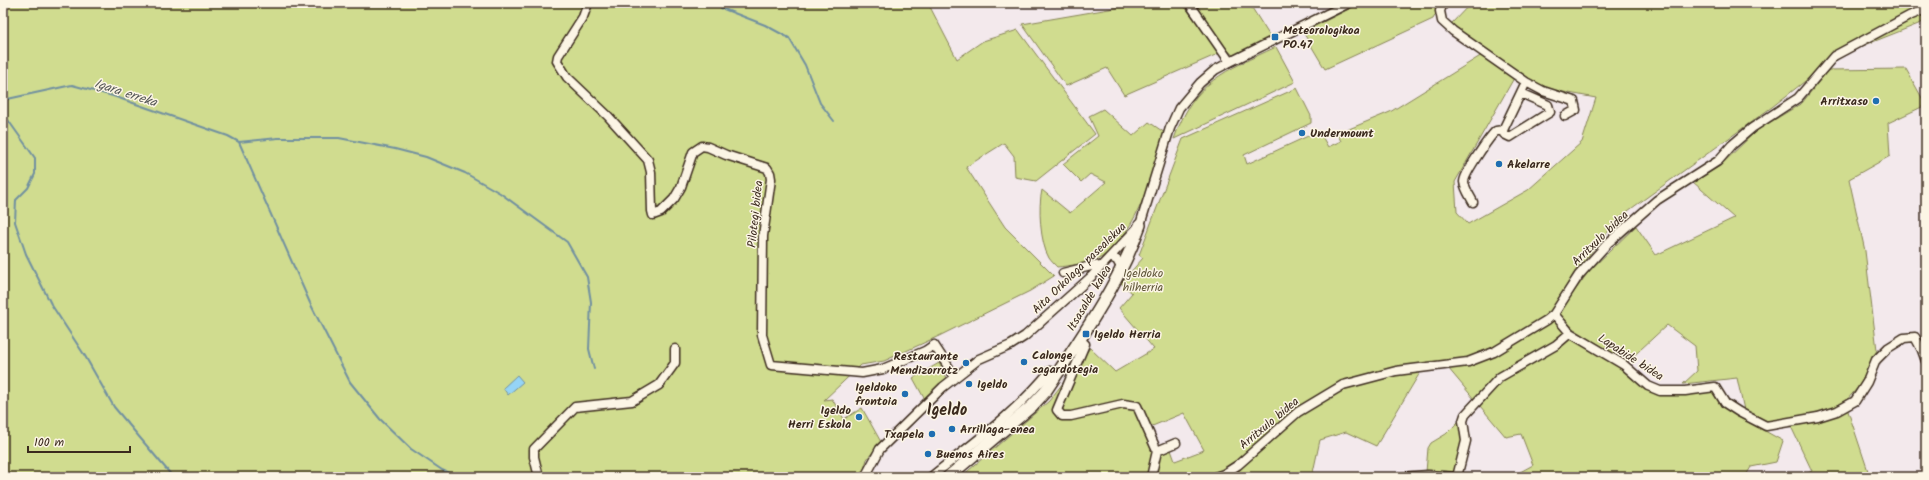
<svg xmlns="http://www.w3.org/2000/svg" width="1929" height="480" viewBox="0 0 1929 480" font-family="Kalam,sans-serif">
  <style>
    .green { fill: #d0dc8f; stroke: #868356; fill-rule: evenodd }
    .water { fill: #95d4f6; stroke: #7190a0 }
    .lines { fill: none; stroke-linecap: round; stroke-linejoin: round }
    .stream { stroke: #7190a0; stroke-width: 2 }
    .street-casing { stroke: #3b2a1e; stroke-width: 11 }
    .secondary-casing { stroke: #3b2a1e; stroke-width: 14 }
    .street { stroke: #fcf5e5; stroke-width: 8 }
    .secondary { stroke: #fcf5e5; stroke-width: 11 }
    .poi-dot { fill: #1f6fb2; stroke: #fcf5e5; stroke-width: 1.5 }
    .labels { text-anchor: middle; stroke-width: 3; stroke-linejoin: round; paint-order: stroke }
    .poi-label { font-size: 12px; font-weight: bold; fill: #3b2a1e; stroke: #fcf5e5; text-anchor: start }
    .street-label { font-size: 12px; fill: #3b2a1e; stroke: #fcf5e5 }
    .park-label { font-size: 12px; fill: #60563a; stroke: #fcf5e5 }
    .water-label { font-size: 13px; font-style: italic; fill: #525454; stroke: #fcf5e5 }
    .district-label { font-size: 16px; font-weight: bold; fill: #3b2a1e; stroke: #fcf5e5 }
  </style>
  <rect width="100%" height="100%" fill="#f3e9ec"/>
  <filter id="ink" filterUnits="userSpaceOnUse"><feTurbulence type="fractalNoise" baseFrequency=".025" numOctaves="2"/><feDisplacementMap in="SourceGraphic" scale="8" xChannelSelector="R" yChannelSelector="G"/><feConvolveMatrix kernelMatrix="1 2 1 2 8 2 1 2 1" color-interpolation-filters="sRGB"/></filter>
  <g filter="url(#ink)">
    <path class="green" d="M 3,3 L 928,3 L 957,59 L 983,41 L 1018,30 L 1095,134 L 1036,181 L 1015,177 L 1014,156 L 1004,143 L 966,167 L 1005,227 L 1054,276 L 1030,291 L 939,336 L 884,361 L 861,365 L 824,400 L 832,399 L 844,419 L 862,408 L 881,442 L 867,459 L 862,477 L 3,477 Z
      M 1144,3 L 1182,3 L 1220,53 L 1124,95 L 1107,68 L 1066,86 L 1022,24 Z
      M 1192,3 L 1249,3 L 1271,38 L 1234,56 L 1221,44 Z
      M 1361,3 L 1439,3 L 1437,12 L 1433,19 L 1325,69 L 1303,32 Z
      M 1471,3 L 1926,3 L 1926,21 L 1837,56 L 1772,107 L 1621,216 L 1574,273 L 1549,314 L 1571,338 L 1621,368 L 1651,392 L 1687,394 L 1712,391 L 1729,411 L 1783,441 L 1776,462 L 1751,467 L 1745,477 L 1511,477 L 1533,465 L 1521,434 L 1506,437 L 1443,362 L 1424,366 L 1376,446 L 1346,432 L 1320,440 L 1312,477 L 961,477 L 1049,401 L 1090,348 L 1115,372 L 1154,349 L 1119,308 L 1132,293 L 1121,283 L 1143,258 L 1139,255 L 1183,139 L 1297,88 L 1311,116 L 1311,123 L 1244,155 L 1247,164 L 1319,131 L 1328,147 L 1341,141 L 1337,134 L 1390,112 L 1482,55 L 1514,78 L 1455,182 L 1457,212 L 1468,224 L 1528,190 L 1582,142 L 1596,98 L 1542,88 L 1451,24 ZM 1184,413 L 1204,450 L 1175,461 L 1171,450 L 1160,454 L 1150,427 Z
      M 1276,47 L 1295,82 L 1174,139 C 1194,81 1225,71 1276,47 Z
      M 1906,69 L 1926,105 L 1888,123 L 1890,156 L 1849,179 L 1865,251 L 1877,350 L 1860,385 L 1845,402 L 1870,477 L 1800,477 L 1812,471 L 1787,418 L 1765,422 L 1744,410 L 1737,378 L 1683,384 L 1697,371 L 1695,346 L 1667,325 L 1627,362 L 1574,329 L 1559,313 L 1589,271 L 1636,226 L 1656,255 L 1734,218 L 1693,182 L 1720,166 L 1756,131 L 1802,103 L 1828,70 Z
      M 1103,109 L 1133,136 L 1149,122 L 1165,133 C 1151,175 1140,229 1102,257 C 1094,263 1068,266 1057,267 C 1055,265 1051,261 1049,258 C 1040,243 1038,206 1042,190 L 1070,213 L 1106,182 L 1090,174 L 1081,182 L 1063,164 L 1098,136 L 1089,116 Z
      M 939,363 L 947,378 L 924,398 L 913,378 Z
      M 1461,419 L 1463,442 L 1454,473 L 1426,472 L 1428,448 L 1431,443 L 1446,434 Z"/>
    <path class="water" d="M 517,375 L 523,382 L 508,395 L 503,388 Z"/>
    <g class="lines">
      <path class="stream" d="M 718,3 L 721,8 L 765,25 L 789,38 L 805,65 L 820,103 L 834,121
        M 3,100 L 72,85 L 113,96 L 228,136 L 239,142
        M 3,113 L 35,158 L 35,174 L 28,188 L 16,200 L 15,222 L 26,254 L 51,304 L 85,356 L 114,407 L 173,477
        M 239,142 L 278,138 L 339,138 L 395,149 L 426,157 L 465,173 L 500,193 L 567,242 L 587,277 L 591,302 L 589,349 L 594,369
        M 239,142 L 310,303 L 350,382 L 380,419 L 411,449 L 442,470 L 458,477"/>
      <defs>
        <path id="street" d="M 585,3 L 587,6 L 583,17 L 558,56 L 557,61 L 567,77 L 608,116 L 648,160 L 651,172 L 652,211 L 653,215 L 661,212 L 674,199 L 681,187 L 693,152 L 702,146 L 708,147 L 726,155 L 767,168 L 770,173 L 771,179 L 763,236 L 762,335 L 771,365 L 862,373 L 883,369 L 925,351 L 934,345 L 955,377
          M 1189,3 L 1230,62
          M 1443,3 L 1440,11 L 1442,21 L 1453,31 L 1526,82 L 1543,91 L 1574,101 L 1576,110 L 1565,116
          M 1503,130 L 1504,134 L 1510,137 L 1550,112 L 1548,105 L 1521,93
          M 1473,202 C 1470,196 1465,189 1464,182 C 1464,174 1489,137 1496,131 L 1503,130 L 1526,82
          M 1110,257 L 1117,260 L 1122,269
          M 1063,273 L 1095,265 L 1100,268
          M 1554,314 L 1570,333 L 1624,365 L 1648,386 L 1660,391 L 1685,391 L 1715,387 L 1725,403 L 1739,412 L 1766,426 L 1818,417 L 1837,411 L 1855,401 L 1867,382 L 1876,360 L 1888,348 L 1904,338 L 1915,337 L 1922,350 L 1926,361
          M 1079,339 L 1085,344 L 1057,410 L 1062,416 L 1071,416 L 1123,404 L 1137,406 L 1157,451 L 1151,477
          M 1157,451 L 1176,443
          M 539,477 L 534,457 L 534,449 L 575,407 L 632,401 L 659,385 L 675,363 L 675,349
          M 865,477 L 880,449 L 943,387 L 979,359 L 1011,345 L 1025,336 L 1092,276 L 1140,225 L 1170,128 L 1179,108 L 1200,83 L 1215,70 L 1230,62 L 1349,3
          M 931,477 C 973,443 1016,413 1050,371 L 1057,374
          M 1215,477 L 1224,474 L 1238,465 L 1298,412 L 1343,385 L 1396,371 L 1468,362 L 1494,352 L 1547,320 L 1554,314 L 1579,275 L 1608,243 L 1657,200 L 1718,161 L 1732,145 L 1752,128 L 1798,98 L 1834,56 L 1909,16 L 1926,9
          M 1401,477 L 1428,475 L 1457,477
          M 1457,477 L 1466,441 L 1463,421 L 1465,415 L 1500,377 L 1556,345 L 1570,333"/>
        <path id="secondary" d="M 948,477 L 1032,406 L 1045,392 C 1079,341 1120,283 1140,225"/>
      </defs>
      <use href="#street" class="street-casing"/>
      <use href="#secondary" class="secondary-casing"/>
      <use href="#street" class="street"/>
      <use href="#secondary" class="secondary"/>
    </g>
  </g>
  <g class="poi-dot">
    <rect x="1271" y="33" width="8" height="8" rx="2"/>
    <circle cx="1876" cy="101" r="4"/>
    <circle cx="1302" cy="133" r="4"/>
    <circle cx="1499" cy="164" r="4"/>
    <rect x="1082" y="330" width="8" height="8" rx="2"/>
    <circle cx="1024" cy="362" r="4"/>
    <circle cx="966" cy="363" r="4"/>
    <circle cx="969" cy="384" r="4"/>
    <circle cx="905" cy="394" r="4"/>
    <circle cx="859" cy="417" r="4"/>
    <circle cx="952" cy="429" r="4"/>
    <circle cx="932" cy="434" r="4"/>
    <circle cx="928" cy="454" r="4"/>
  </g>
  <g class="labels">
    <g class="poi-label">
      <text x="1283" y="34">Meteorologikoa<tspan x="1283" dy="14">PO.47</tspan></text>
      <text x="1868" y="105" text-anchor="end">Arritxaso</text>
      <text x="1310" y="137">Undermount</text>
      <text x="1507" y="168">Akelarre</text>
      <text x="1094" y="338">Igeldo Herria</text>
      <text x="1032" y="359">Calonge<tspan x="1032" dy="14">sagardotegia</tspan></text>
      <text x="958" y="360" text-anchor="end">Restaurante<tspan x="958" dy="14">Mendizorrotz</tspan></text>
      <text x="977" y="388">Igeldo</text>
      <text x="897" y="391" text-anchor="end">Igeldoko<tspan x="897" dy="14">frontoia</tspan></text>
      <text x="851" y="414" text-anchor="end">Igeldo<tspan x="851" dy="14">Herri Eskola</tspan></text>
      <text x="960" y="433">Arrillaga-enea</text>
      <text x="924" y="438" text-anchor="end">Txapela</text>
      <text x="936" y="458">Buenos Aires</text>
    </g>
    <g class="street-label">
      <text transform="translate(755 214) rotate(-84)" y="4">Pilotegi bidea</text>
      <text transform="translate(1600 238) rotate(-44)" y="4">Arritxulo bidea</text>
      <text transform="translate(1079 268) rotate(-44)" y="4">Aita Orkolaga pasealekua</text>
      <text transform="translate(1089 298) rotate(-59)" y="4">Itsasalde kalea</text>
      <text transform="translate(1631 357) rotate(33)" y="4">Lapabide bidea</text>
      <text transform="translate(1269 423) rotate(-40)" y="4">Arritxulo bidea</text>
    </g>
    <g class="park-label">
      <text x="1143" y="277">Igeldoko<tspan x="1143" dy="14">hilherria</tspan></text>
    </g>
    <g class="water-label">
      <text transform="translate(126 92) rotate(18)" y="5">Igara erreka</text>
    </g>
    <g class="district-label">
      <text x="947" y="415">Igeldo</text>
    </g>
  </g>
  <rect width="1929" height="480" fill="none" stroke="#fcf5e5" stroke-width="16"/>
  <rect x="8" y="8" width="1913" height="464" fill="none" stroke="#3b2a1e" stroke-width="1.5" filter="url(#ink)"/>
  <path d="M28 446v6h102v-6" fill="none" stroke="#3b2a1e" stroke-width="2"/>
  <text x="34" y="446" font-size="12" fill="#3b2a1e" stroke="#fcf5e5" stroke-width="3" paint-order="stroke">100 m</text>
</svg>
